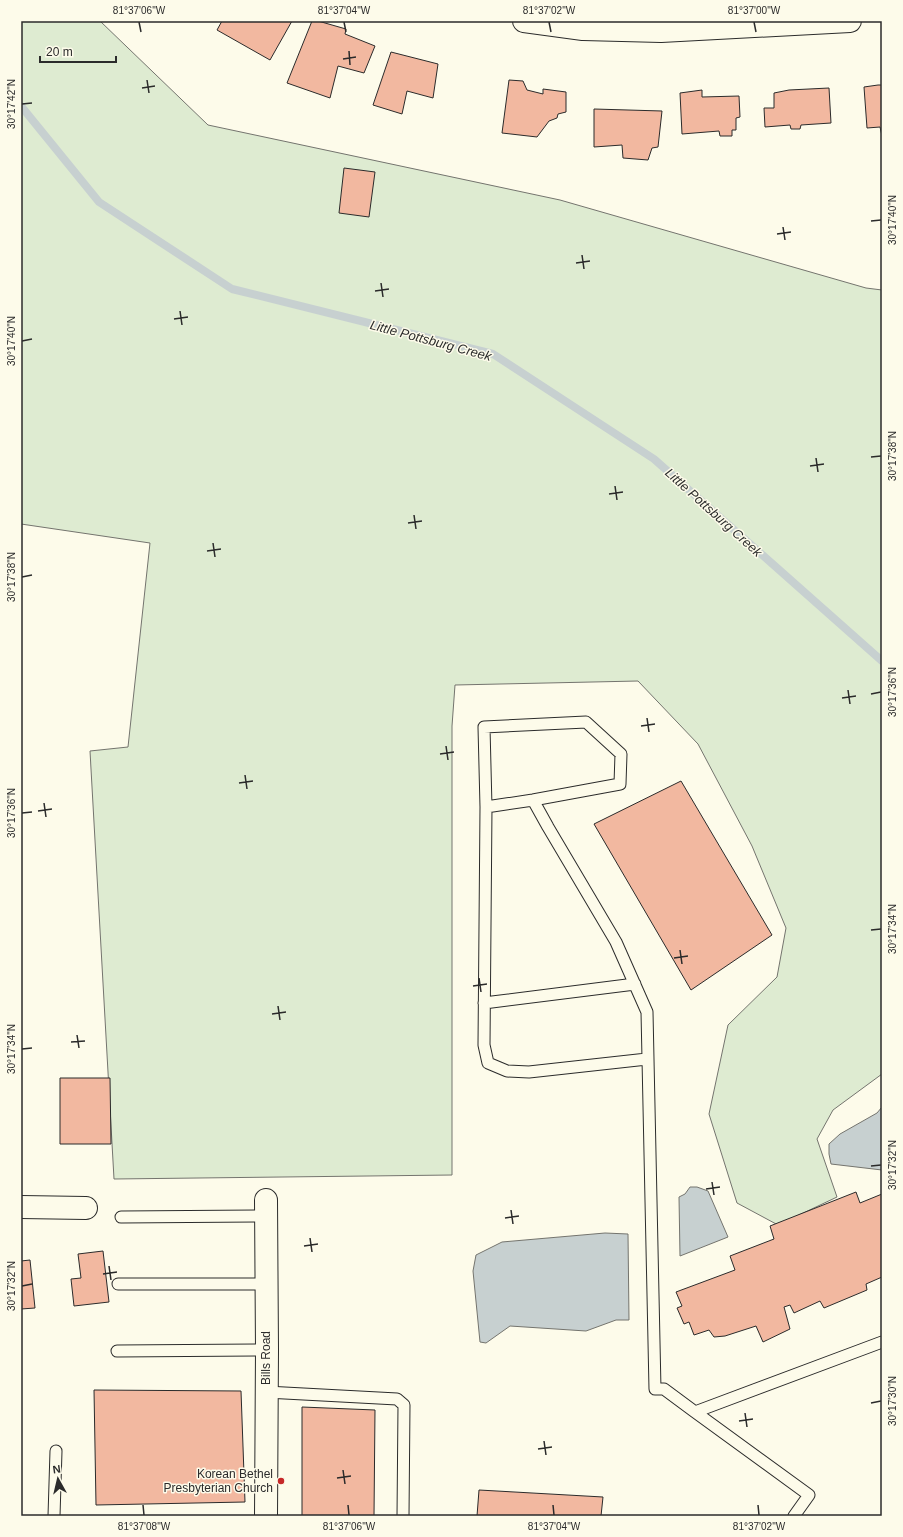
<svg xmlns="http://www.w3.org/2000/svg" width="903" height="1537" viewBox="0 0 903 1537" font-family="Helvetica,sans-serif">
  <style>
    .green { fill: #deebd1; stroke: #74746e }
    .water { fill: #c7d0d0; stroke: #74746e }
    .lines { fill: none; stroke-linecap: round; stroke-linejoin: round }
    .stream { stroke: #c7d0d0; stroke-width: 8 }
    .building { fill: #f2b8a0; stroke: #2b2b2b }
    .lane-casing { stroke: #2b2b2b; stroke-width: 13 }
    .street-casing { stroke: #2b2b2b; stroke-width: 24 }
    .lane { stroke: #fdfbea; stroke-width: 11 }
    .street { stroke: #fdfbea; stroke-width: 22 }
    .ticks { fill: none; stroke: #2b2b2b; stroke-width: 1.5 }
    .poi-dot { fill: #c62828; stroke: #fdfbea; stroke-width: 1.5 }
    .labels { text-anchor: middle; stroke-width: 3; stroke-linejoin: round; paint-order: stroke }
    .street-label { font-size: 12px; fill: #2b2b2b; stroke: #fdfbea }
    .poi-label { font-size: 12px; fill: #2b2b2b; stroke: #fdfbea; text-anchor: end }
    .water-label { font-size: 13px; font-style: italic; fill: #2b2b2b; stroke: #fdfbea }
    .neatline { fill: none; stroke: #2b2b2b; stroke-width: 1.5 }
    .ticks-label { font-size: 10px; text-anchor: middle; fill: #2b2b2b }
  </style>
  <rect width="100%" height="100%" fill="#fdfbea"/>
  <path class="green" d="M 21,21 L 100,21 L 208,125 L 560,200 L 866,288 L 882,290 L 882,1074 L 833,1110 L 817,1139 L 837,1197 L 778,1225 L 737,1203 L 709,1114 L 728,1025 L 777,977 L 786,928 L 752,846 L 698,744 L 638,681 L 455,685 L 452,726 L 452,1175 L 114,1179 L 90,751 L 128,747 L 150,543 L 21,524 Z"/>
  <path class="water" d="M 882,1107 L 882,1170 L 831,1164 L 829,1154 L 829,1144 L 840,1134 L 877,1113 Z
    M 690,1187 L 697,1187 L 708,1191 L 728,1237 L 680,1256 L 679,1197 L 685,1194 Z
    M 605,1233 L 628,1234 L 629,1320 L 616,1320 L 586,1331 L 510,1326 L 486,1343 L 480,1342 L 473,1271 L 476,1255 L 502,1242 Z"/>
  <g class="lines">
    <path class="stream" d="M 21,106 L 99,202 L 232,289 L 493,354 L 654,459 L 882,661"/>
  </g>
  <path class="building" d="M 222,21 L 292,21 L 270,60 L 217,30 Z
    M 312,21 L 318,21 L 346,29 L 345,34 L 375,46 L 364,73 L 338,66 L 330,98 L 287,83 Z
    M 391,52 L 438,64 L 433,98 L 407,91 L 402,114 L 373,105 Z
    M 509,80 L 523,81 L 527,90 L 543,94 L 543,89 L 566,92 L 566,112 L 558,114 L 557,118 L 549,121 L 537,137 L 502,133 Z
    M 878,85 L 882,85 L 882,136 L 880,127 L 867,128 L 864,87 Z
    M 829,88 L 831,123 L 801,125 L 800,129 L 791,129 L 790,125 L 765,127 L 764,108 L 774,108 L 774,93 L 789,90 Z
    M 702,90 L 702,97 L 739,96 L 740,117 L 736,118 L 736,130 L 732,130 L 732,136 L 720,136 L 719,131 L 682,134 L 680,93 Z
    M 594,109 L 662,111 L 658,147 L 652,148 L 648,160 L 623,158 L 622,145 L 594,147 Z
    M 344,168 L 375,172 L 369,217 L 339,213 Z
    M 681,781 L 772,935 L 691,990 L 594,824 Z
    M 60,1078 L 110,1078 L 111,1144 L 60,1144 Z
    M 856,1192 L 860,1203 L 882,1194 L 882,1277 L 866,1284 L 867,1290 L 824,1308 L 820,1301 L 794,1313 L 790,1305 L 784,1307 L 790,1329 L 763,1342 L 756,1326 L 725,1336 L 714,1337 L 709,1330 L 694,1335 L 689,1322 L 684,1324 L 677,1308 L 682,1306 L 676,1292 L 735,1270 L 730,1256 L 774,1239 L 770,1226 Z
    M 103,1251 L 109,1302 L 74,1306 L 71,1279 L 81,1278 L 78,1254 Z
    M 30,1260 L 35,1308 L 21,1309 L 21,1261 Z
    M 94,1390 L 241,1391 L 245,1502 L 96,1505 Z
    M 302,1407 L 375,1410 L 374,1516 L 302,1516 Z
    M 479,1490 L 603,1497 L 601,1516 L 477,1516 Z"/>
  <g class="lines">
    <defs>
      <path id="lane" d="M 586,722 L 621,754 L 620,784 L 533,800 L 486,807 L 484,727 Z
        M 533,800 L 548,827 L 616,942 L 647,1012 L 655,1389 L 664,1389 L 695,1412 L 882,1342
        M 486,807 L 484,1045 L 488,1063 L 507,1071 L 529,1072 L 647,1059
        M 484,1003 L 635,984
        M 121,1217 L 266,1216
        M 118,1284 L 266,1284
        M 117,1351 L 267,1350
        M 266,1392 L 397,1399 L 404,1405 L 403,1516
        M 695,1412 L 809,1495 L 794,1516
        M 54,1516 L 56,1451"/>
      <path id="street" d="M 524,21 L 583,29 L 661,31 L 850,21
        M 266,1200 L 267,1350 L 266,1516
        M 21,1207 L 86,1208"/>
    </defs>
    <use href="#lane" class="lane-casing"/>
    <use href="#street" class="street-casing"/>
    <use href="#lane" class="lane"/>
    <use href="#street" class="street"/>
  </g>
  <path class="ticks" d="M 139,22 L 141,32M 344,22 L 346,32M 549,22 L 551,32M 754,22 L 756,32M 349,51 L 350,65M 343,59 L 356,57M 147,80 L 149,93M 142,88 L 155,86M 22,104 L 32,103M 871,221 L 881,220M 783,227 L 785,240M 777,234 L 791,232M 582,255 L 584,269M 576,263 L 590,261M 381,283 L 383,297M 375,291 L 389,289M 180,311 L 182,325M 174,319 L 188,317M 22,341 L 32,339M 871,457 L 881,456M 816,458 L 818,472M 810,466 L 824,464M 615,486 L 617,500M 609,494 L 623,492M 414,515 L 416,529M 408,523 L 422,521M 213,543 L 215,557M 207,551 L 221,549M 22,577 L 32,575M 848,690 L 850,704M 871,694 L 881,692M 842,698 L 856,696M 647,718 L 649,732M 641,726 L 655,724M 446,746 L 448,760M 440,754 L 454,752M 245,775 L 247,789M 239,783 L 253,781M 44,803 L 46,817M 38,811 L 52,809M 22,813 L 32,812M 871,930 L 881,929M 680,950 L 682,964M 674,958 L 688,956M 479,978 L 481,992M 473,986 L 487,984M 278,1006 L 280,1020M 272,1014 L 286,1012M 77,1035 L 79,1048M 71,1042 L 85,1041M 22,1049 L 32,1048M 871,1166 L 881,1165M 712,1182 L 714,1195M 706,1189 L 720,1187M 511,1210 L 513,1224M 505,1218 L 519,1216M 310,1238 L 312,1252M 304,1246 L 318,1244M 109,1266 L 111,1280M 103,1274 L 117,1272M 22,1286 L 32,1284M 871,1403 L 881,1401M 745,1413 L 747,1427M 739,1421 L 753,1419M 544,1441 L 546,1455M 538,1449 L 552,1447M 343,1470 L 345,1484M 337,1478 L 351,1476M 143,1505 L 144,1515M 348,1505 L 349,1515M 553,1505 L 554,1515M 758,1505 L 759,1515"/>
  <circle class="poi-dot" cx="281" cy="1481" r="4"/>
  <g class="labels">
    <g class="street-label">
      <text transform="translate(266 1358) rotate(-90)" y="4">Bills Road</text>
    </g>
    <g class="poi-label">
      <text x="273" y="1478">Korean Bethel<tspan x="273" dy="14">Presbyterian Church</tspan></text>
    </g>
    <g class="water-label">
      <text transform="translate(431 340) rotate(15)" y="5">Little Pottsburg Creek</text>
      <text transform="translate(714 512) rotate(42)" y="5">Little Pottsburg Creek</text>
    </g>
  </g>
  <rect width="903" height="1537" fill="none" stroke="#fdfbea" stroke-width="44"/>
  <g transform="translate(58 1479) rotate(352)" stroke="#fdfbea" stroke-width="3" paint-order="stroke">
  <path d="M0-3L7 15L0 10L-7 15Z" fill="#2b2b2b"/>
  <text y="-6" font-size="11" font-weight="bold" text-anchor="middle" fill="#2b2b2b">N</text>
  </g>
  <path d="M40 56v6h76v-6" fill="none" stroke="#2b2b2b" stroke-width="2"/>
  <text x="46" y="56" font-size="12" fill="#2b2b2b" stroke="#fdfbea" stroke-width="3" paint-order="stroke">20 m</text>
  <rect x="22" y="22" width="859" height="1493" class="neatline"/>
  <g class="ticks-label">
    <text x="139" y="14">81°37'06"W</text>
    <text x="344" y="14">81°37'04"W</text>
    <text x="549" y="14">81°37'02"W</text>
    <text x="754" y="14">81°37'00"W</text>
    <text transform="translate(11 104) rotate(-90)" y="4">30°17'42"N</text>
    <text transform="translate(892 220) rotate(-90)" y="4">30°17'40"N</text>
    <text transform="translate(11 341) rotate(-90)" y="4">30°17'40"N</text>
    <text transform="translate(892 456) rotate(-90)" y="4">30°17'38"N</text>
    <text transform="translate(11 577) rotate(-90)" y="4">30°17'38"N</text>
    <text transform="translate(892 692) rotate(-90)" y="4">30°17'36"N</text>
    <text transform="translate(11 813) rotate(-90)" y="4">30°17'36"N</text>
    <text transform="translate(892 929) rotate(-90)" y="4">30°17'34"N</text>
    <text transform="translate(11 1049) rotate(-90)" y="4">30°17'34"N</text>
    <text transform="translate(892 1165) rotate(-90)" y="4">30°17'32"N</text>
    <text transform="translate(11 1286) rotate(-90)" y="4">30°17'32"N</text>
    <text transform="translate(892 1401) rotate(-90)" y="4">30°17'30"N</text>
    <text x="144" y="1530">81°37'08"W</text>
    <text x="349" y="1530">81°37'06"W</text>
    <text x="554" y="1530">81°37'04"W</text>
    <text x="759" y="1530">81°37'02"W</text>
  </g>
</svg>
